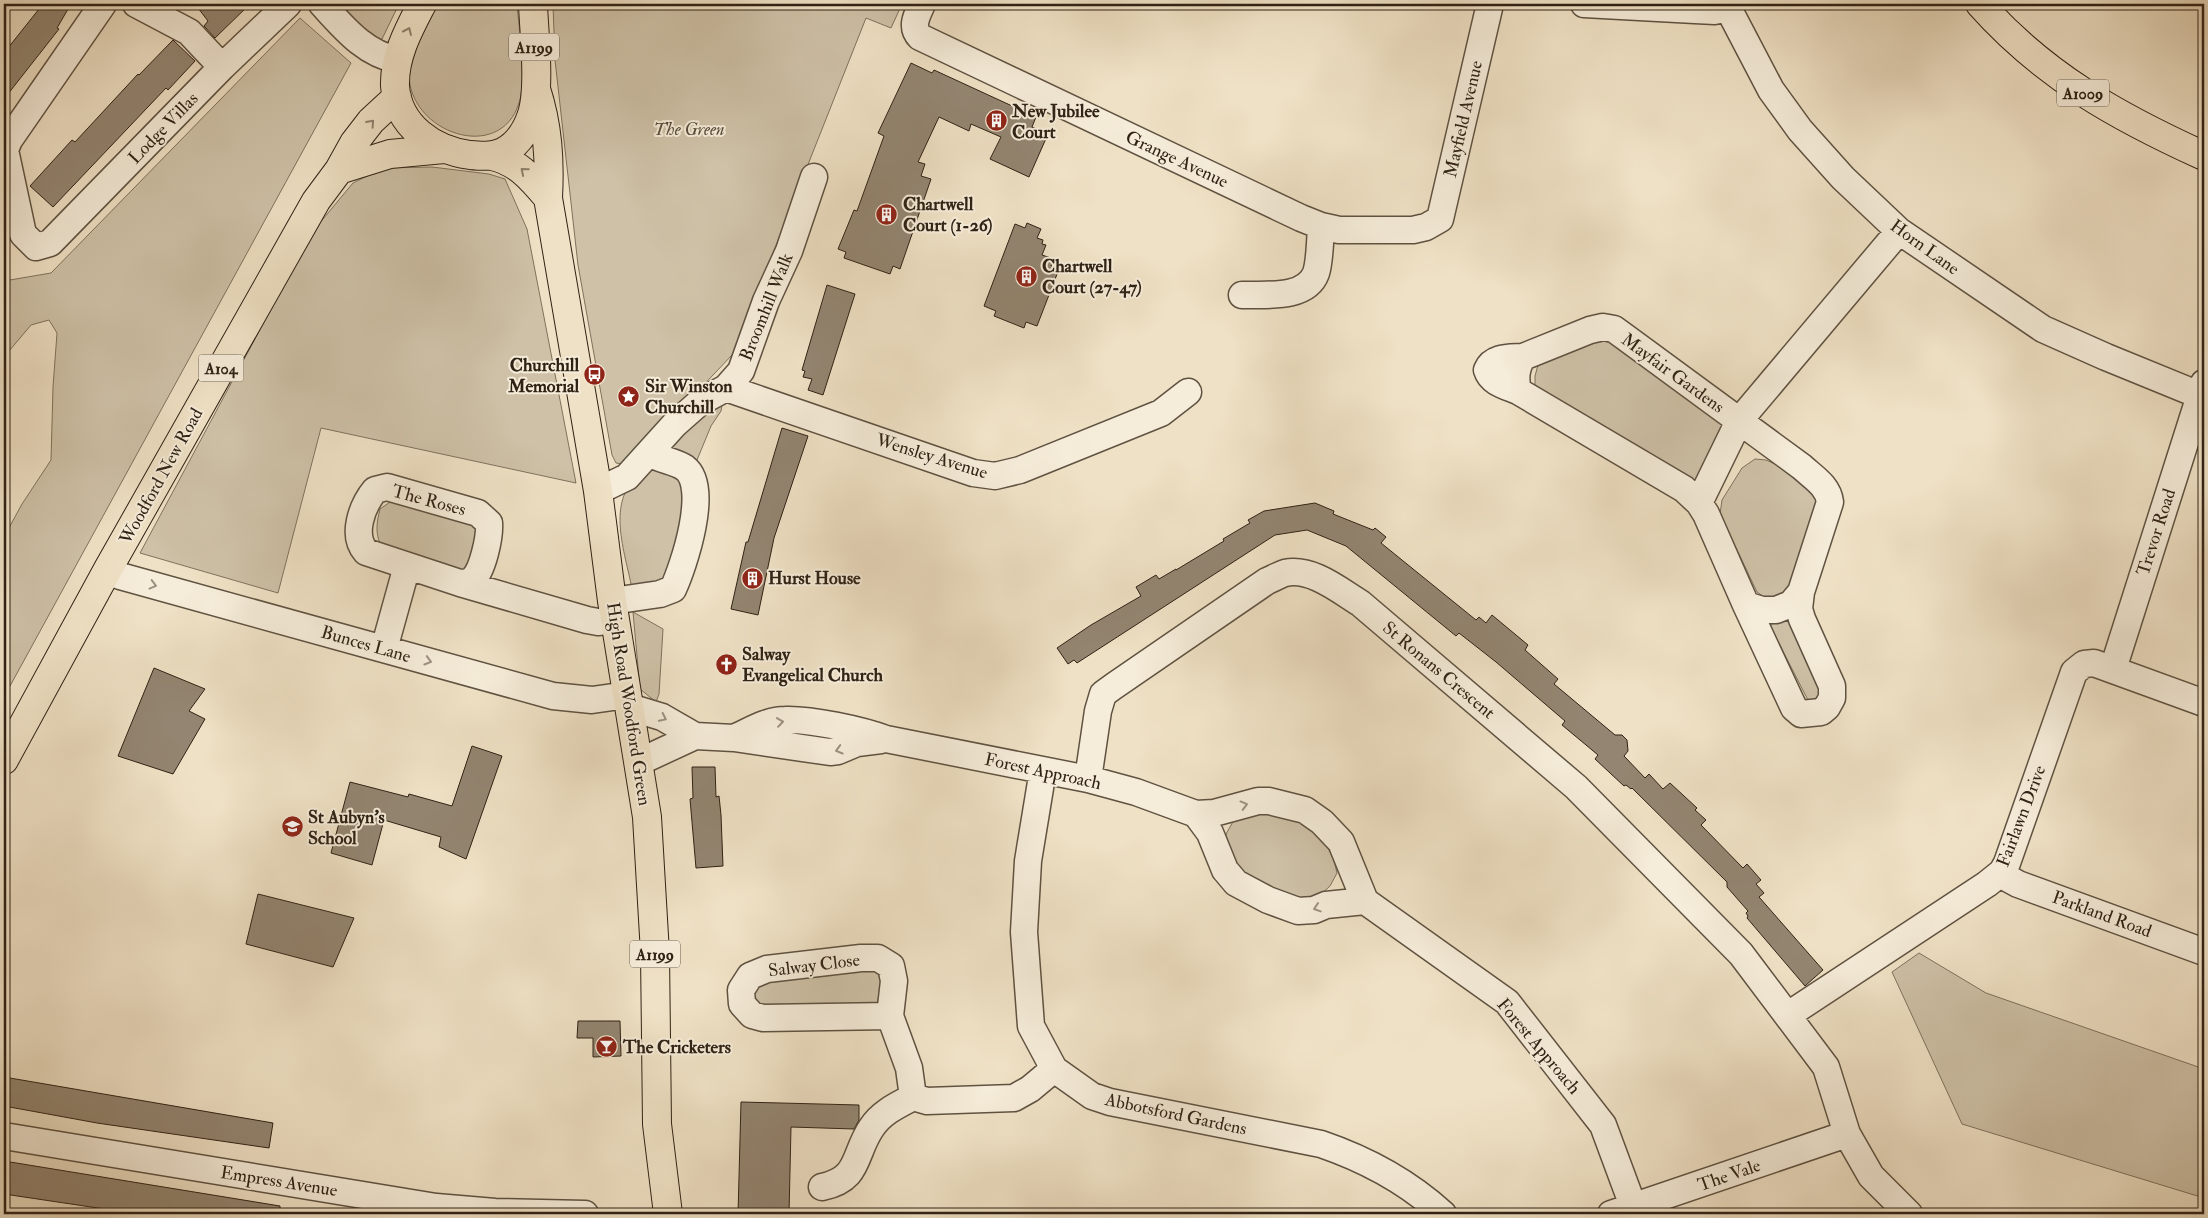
<svg xmlns="http://www.w3.org/2000/svg" width="2208" height="1218" viewBox="0 0 2208 1218" font-family="'IM FELL Double Pica',serif">
  <style>
    .green { fill: #cec1a7; stroke: #7e725e }
    .building { fill: #938571; stroke: #2f2215 }
    .lines { fill: none; stroke-linecap: round; stroke-linejoin: round }
    .minor-casing { stroke: #5f5241; stroke-width: 29 }
    .major-casing { stroke: #2f2215; stroke-width: 30 }
    .minor { stroke: #f5ecd9; stroke-width: 26 }
    .major { stroke: #efe1c5; stroke-width: 28 }
    .oneway { stroke: #8f826d }
    .oneway2 { stroke: #9c9181 }
    .labels { text-anchor: middle; stroke-width: 4; stroke-linejoin: round; paint-order: stroke }
    .shield { fill: #f5ecd9; stroke: #6a5f50; stroke-width: 1 }
    .shield-label { font-size: 16px; font-weight: bold; fill: #2f2215 }
    .poi-label { font-size: 18px; font-weight: bold; fill: #2f2215; stroke: #f5ecd9; text-anchor: start }
    .street-label { font-size: 18px; fill: #2f2215; stroke: #f5ecd9 }
    .park-label { font-size: 18px; font-style: italic; fill: #574a3a; stroke: #f5ecd9 }
  </style>
  <rect width="100%" height="100%" fill="#efe1c5"/>
  <filter id="stains"><feTurbulence type="fractalNoise" baseFrequency=".004" numOctaves="4"/><feColorMatrix values="0 0 0 0 .2 0 0 0 0 .09 0 0 0 0 .02 0 0 0 .5 -.17"/></filter>
  <radialGradient id="worn" r=".72"><stop offset=".6" stop-color="#630" stop-opacity="0"/><stop offset="1" stop-color="#630" stop-opacity=".3"/></radialGradient>
  <path class="green" d="M 332,4 L 399,4 L 382,39 L 375,40 Z
    M 437,4 L 517,4 C 519,30 527,79 519,103 C 500,164 409,133 409,74 C 409,49 426,25 437,4 Z
    M 553,4 L 902,4 L 891,28 L 866,18 L 733,354 L 656,435 L 623,464 L 616,463 L 612,455 L 578,265 L 555,60 Z
    M 300,18 L 351,63 L 4,697 L 4,537 L 22,504 L 51,460 L 53,387 L 57,333 L 49,320 L 31,325 L 4,357 L 4,281 L 51,273 Z
    M 432,167 L 489,174 L 505,179 L 527,229 L 576,483 L 321,428 L 278,593 L 140,553 L 313,231 L 353,183 L 383,168 Z
    M 1597,340 L 1614,343 L 1728,425 L 1697,481 L 1689,481 L 1535,389 L 1535,376 L 1538,365 Z
    M 722,405 L 721,411 L 711,426 L 697,460 L 680,459 L 665,455 L 700,408 Z
    M 1755,459 L 1766,460 L 1802,476 L 1814,493 L 1822,513 L 1794,593 L 1770,601 L 1757,592 L 1720,514 L 1722,500 L 1742,468 Z
    M 662,468 L 673,471 L 690,492 L 666,581 L 637,591 L 631,584 C 624,549 605,497 643,472 C 647,469 656,469 662,468 Z
    M 396,498 L 483,524 L 466,572 L 383,550 C 375,535 376,525 380,509 Z
    M 633,612 L 663,629 L 659,694 L 656,702 L 640,689 Z
    M 1781,617 L 1790,617 L 1828,695 L 1810,704 L 1770,626 Z
    M 1270,811 C 1305,823 1329,833 1337,873 L 1330,886 L 1315,900 L 1296,904 L 1255,886 L 1229,854 L 1226,834 L 1234,820 Z
    M 1919,953 L 1986,993 L 2204,1069 L 2204,1198 L 1962,1124 L 1892,972 Z
    M 875,965 C 885,977 881,989 877,1003 L 756,1009 L 745,983 Z"/>
  <path class="building" d="M 43,4 L 71,4 L 57,28 L 59,29 L 4,99 L 4,53 Z
    M 195,4 L 250,4 L 215,38 L 204,26 L 208,21 Z
    M 173,40 L 195,61 L 168,90 L 166,88 L 53,207 L 30,186 L 72,140 L 75,142 L 138,74 L 139,75 Z
    M 911,63 L 932,73 L 934,70 L 1036,117 L 1032,127 L 1048,134 L 1029,177 L 990,159 L 1001,137 L 971,124 L 969,131 L 939,117 L 918,162 L 925,164 L 921,176 L 931,179 L 900,269 L 893,266 L 890,274 L 844,258 L 846,252 L 838,249 L 854,210 L 857,211 L 884,136 L 878,133 Z
    M 1027,223 L 1041,229 L 1037,238 L 1043,240 L 1042,244 L 1046,245 L 1042,255 L 1054,259 L 1051,266 L 1059,269 L 1037,326 L 1026,322 L 1024,328 L 994,316 L 996,311 L 984,306 L 1015,224 L 1025,228 Z
    M 827,285 L 855,294 L 823,395 L 808,390 L 812,379 L 803,377 L 805,371 L 802,370 Z
    M 782,428 L 808,436 L 774,538 L 758,615 L 731,609 L 746,542 L 748,542 Z
    M 1315,503 L 1334,511 L 1333,514 L 1373,530 L 1375,528 L 1386,537 L 1381,543 L 1476,620 L 1479,617 L 1486,623 L 1492,615 L 1528,645 L 1525,650 L 1558,679 L 1554,684 L 1615,735 L 1622,735 L 1627,740 L 1628,751 L 1624,756 L 1645,778 L 1649,774 L 1663,789 L 1670,783 L 1697,808 L 1695,810 L 1706,820 L 1701,825 L 1743,868 L 1747,864 L 1761,880 L 1756,884 L 1764,893 L 1759,897 L 1823,970 L 1805,986 L 1747,918 L 1748,916 L 1746,913 L 1748,911 L 1727,887 L 1727,882 L 1632,788 L 1631,789 L 1626,785 L 1624,786 L 1595,759 L 1598,755 L 1562,725 L 1565,721 L 1496,662 L 1459,633 L 1456,636 L 1346,546 L 1307,530 L 1275,535 L 1077,663 L 1074,660 L 1068,664 L 1057,648 L 1091,625 L 1141,596 L 1136,587 L 1156,575 L 1159,579 L 1176,569 L 1176,570 L 1224,541 L 1223,539 L 1250,523 L 1248,520 L 1264,511 Z
    M 154,668 L 205,689 L 189,711 L 205,719 L 173,774 L 118,756 Z
    M 472,746 L 502,756 L 466,859 L 439,847 L 441,837 L 384,820 L 372,865 L 331,853 L 350,782 L 408,797 L 409,794 L 452,806 Z
    M 692,767 L 715,767 L 716,797 L 719,796 L 721,815 L 723,866 L 696,868 L 690,799 L 693,798 Z
    M 258,894 L 354,918 L 333,967 L 246,944 Z
    M 578,1021 L 620,1021 L 621,1056 L 593,1057 L 593,1038 L 577,1038 Z
    M 4,1077 L 273,1123 L 269,1148 L 97,1123 L 4,1106 Z
    M 741,1102 L 859,1105 L 859,1120 L 854,1129 L 791,1127 L 789,1214 L 738,1214 Z
    M 4,1161 L 280,1206 L 280,1214 L 138,1214 L 4,1194 Z"/>
  <g class="lines">
    <defs>
      <path id="minor" d="M 103,4 L 9,140 L 5,150 L 23,234 L 36,247 L 50,243 L 222,67 L 288,4
        M 136,4 L 189,32 L 222,67
        M 322,4 C 344,28 365,54 398,60
        M 922,4 C 917,15 910,27 920,37 L 1301,218 L 1321,226 L 1339,230 L 1413,230 L 1426,227 L 1440,219 L 1490,4
        M 1584,4 L 1695,10 L 1715,11 L 1727,8
        M 1726,4 L 1771,90 L 1800,130 L 1843,178 L 1899,231 L 2043,329 L 2106,357 L 2204,397
        M 1242,295 C 1264,294 1306,300 1316,273 C 1320,261 1320,240 1321,226
        M 1603,327 L 1614,329 L 1625,337 L 1802,467 C 1814,478 1828,486 1830,502 L 1801,592 L 1791,604 L 1776,610 L 1762,610 L 1746,605 L 1706,514 L 1699,503 L 1684,489 L 1518,391 C 1515,379 1515,368 1523,357 L 1590,330 Z
        M 726,388 L 973,473 L 995,476 L 1020,470 L 1161,413 L 1188,392
        M 1518,391 C 1506,386 1491,383 1487,370 C 1493,356 1510,358 1523,357
        M 598,491 L 627,477 L 674,425 L 700,402 L 726,388 L 741,371 L 766,301 L 789,251 L 814,177
        M 1699,503 L 1739,421 L 1899,231
        M 108,569 L 120,576 L 553,696 L 592,700 L 627,695
        M 460,583 C 464,583 469,582 472,580 C 483,571 490,536 489,523 L 478,513 L 387,487 L 375,490 C 362,506 351,535 366,552 L 460,583 L 587,620 L 598,622 L 615,620
        M 612,601 L 660,594 L 673,589 C 684,565 710,487 685,468 C 675,461 660,460 649,453
        M 1746,605 L 1794,708 L 1801,714 L 1821,712 L 1827,707 L 1832,698 L 1832,686 L 1802,619 L 1799,609 L 1801,592
        M 384,649 L 407,566
        M 2113,669 L 2204,383
        M 629,707 L 662,717 L 695,736
        M 734,738 C 750,731 767,720 785,720 C 811,719 862,730 886,739 L 1088,779 L 1136,792 L 1196,814 L 1214,813 L 1258,801 L 1269,801 L 1305,810 L 1322,822 L 1341,842 L 1365,901 L 1507,1002 L 1603,1125 L 1636,1214
        M 639,762 L 695,736 L 734,738 L 830,752 L 838,751 L 857,743 L 881,740
        M 1043,770 L 1028,861 L 1024,932 L 1031,1026 L 1054,1069 L 1092,1096 L 1110,1102 L 1321,1144 C 1365,1159 1409,1183 1443,1214
        M 1088,779 L 1098,711 L 1103,694 L 1114,686 L 1267,581 C 1272,579 1279,575 1285,573 C 1311,567 1339,590 1360,603 L 1576,787 L 1741,954 L 1826,1067 L 1847,1134 L 1871,1176 L 1909,1214
        M 1196,814 L 1210,833 L 1225,870 L 1236,883 L 1268,900 L 1298,911 L 1314,910 L 1326,905 L 1365,901
        M 2002,872 L 2007,878 L 2018,884 L 2204,952
        M 1788,1015 L 1987,884 L 2002,872 L 2007,863 L 2074,672 L 2084,664 L 2094,663 L 2204,703
        M 890,1016 L 894,981 L 891,966 L 878,958 L 861,958 L 767,969 L 750,976 L 741,990 L 742,1004 L 752,1015 L 763,1018 L 890,1016 L 909,1068 L 913,1097 L 927,1101 L 1014,1098 L 1030,1089 L 1054,1069
        M 4,1136 L 436,1207 L 495,1212 L 585,1214
        M 822,1187 C 861,1179 853,1154 872,1127 C 882,1112 898,1105 913,1097
        M 1611,1214 L 1847,1134"/>
      <path id="major" d="M 422,4 C 409,29 394,56 395,86 C 398,126 433,150 470,155 C 481,156 492,157 503,152 C 517,145 526,131 531,117 C 541,91 534,33 533,4
        M 1980,4 C 2044,76 2118,117 2204,156
        M 536,89 C 548,126 550,160 548,198 L 598,491 L 612,601 L 647,817 L 655,953 L 657,1124 L 668,1214
        M 492,156 C 518,162 531,178 548,198
        M 339,170 L 390,154 L 444,149
        M 4,760 L 108,569 L 316,201 L 339,170 L 354,143 L 371,121 L 397,97"/>
    </defs>
    <use href="#minor" class="minor-casing"/>
    <use href="#major" class="major-casing"/>
    <use href="#minor" class="minor"/>
    <use href="#major" class="major"/>
  </g>
  <defs><path id="oneway-chevron" d="M-2-3.5L2.5 0L-2 3.5" fill="none" stroke-width="1.6" stroke-linecap="round" stroke-linejoin="round" transform="scale(1.25)"/></defs>
  <g class="oneway">
    <use href="#oneway-chevron" transform="translate(408 31) rotate(-66)"/>
    <use href="#oneway-chevron" transform="translate(371 123) rotate(-48)"/>
    <use href="#oneway-chevron" transform="translate(524 171) rotate(-140)"/>
  </g>
  <g class="oneway2">
    <use href="#oneway-chevron" transform="translate(153 585) rotate(15)"/>
    <use href="#oneway-chevron" transform="translate(428 661) rotate(16)"/>
    <use href="#oneway-chevron" transform="translate(663 718) rotate(26)"/>
    <use href="#oneway-chevron" transform="translate(780 722) rotate(-8)"/>
    <use href="#oneway-chevron" transform="translate(839 750) rotate(164)"/>
    <use href="#oneway-chevron" transform="translate(1244 805) rotate(-15)"/>
    <use href="#oneway-chevron" transform="translate(1317 908) rotate(162)"/>
  </g>
  <defs>
    <symbol id="building-disc" viewBox="-11 -11 22 22"><circle r="9.5" fill="#8f2418" stroke="#f5ecd9"/><path d="M-4-6H4V6H1V3H-1V6H-4ZM-2.5-4.3h1.7v1.8h-1.7ZM.8-4.3h1.7v1.8H.8ZM-2.5-1h1.7V.8h-1.7ZM.8-1h1.7V.8H.8Z" fill="#fff"/></symbol>
    <symbol id="bus-disc" viewBox="-11 -11 22 22"><circle r="9.5" fill="#8f2418" stroke="#f5ecd9"/><path d="M-5-6H5V4H4V6H2V4H-2V6H-4V4H-5ZM-3.5-4V0h7V-4ZM-3.5 1.2v1.5H-2V1.2ZM2 1.2v1.5H3.5V1.2Z" fill="#fff"/></symbol>
    <symbol id="sight-disc" viewBox="-11 -11 22 22"><circle r="9.5" fill="#8f2418" stroke="#f5ecd9"/><path d="M0-6L1.8-2.2L6-1.7L2.9 1.2L3.7 5.4L0 3.3L-3.7 5.4L-2.9 1.2L-6-1.7L-1.8-2.2Z" fill="#fff"/></symbol>
    <symbol id="church-disc" viewBox="-11 -11 22 22"><circle r="9.5" fill="#8f2418" stroke="#f5ecd9"/><path d="M-1.2-6h2.4v3.5h3.3v2.4h-3.3V6h-2.4V-.1h-3.3v-2.4h3.3Z" fill="#fff"/></symbol>
    <symbol id="school-disc" viewBox="-11 -11 22 22"><circle r="9.5" fill="#8f2418" stroke="#f5ecd9"/><path d="M0-5L7-2L0 1L-7-2ZM-4 1L0 2.5L4 1V4Q0 6-4 4Z" fill="#fff"/></symbol>
    <symbol id="bar-disc" viewBox="-11 -11 22 22"><circle r="9.5" fill="#8f2418" stroke="#f5ecd9"/><path d="M-6-5H6L.8 .8V4.5H3.5V6h-7V4.5H-.8V.8Z" fill="#fff"/></symbol>
  </defs>
  <g fill-rule="evenodd">
    <use href="#building-disc" x="984" y="108" width="25" height="25"/>
    <use href="#building-disc" x="874" y="202" width="25" height="25"/>
    <use href="#building-disc" x="1014" y="264" width="25" height="25"/>
    <use href="#bus-disc" x="582" y="362" width="25" height="25"/>
    <use href="#sight-disc" x="616" y="384" width="25" height="25"/>
    <use href="#building-disc" x="740" y="566" width="25" height="25"/>
    <use href="#church-disc" x="714" y="652" width="25" height="25"/>
    <use href="#school-disc" x="280" y="814" width="25" height="25"/>
    <use href="#bar-disc" x="594" y="1034" width="25" height="25"/>
  </g>
  <g class="labels">
    <g class="shield">
      <rect x="509" y="33.5" width="50" height="27" rx="4"/>
      <rect x="2057" y="79.5" width="52" height="27" rx="4"/>
      <rect x="198.5" y="354.5" width="45" height="27" rx="4"/>
      <rect x="630" y="940.5" width="50" height="27" rx="4"/>
    </g>
    <g class="shield-label">
      <text x="534" y="53">A1199</text>
      <text x="2083" y="99">A1009</text>
      <text x="221" y="374">A104</text>
      <text x="655" y="960">A1199</text>
    </g>
    <g class="poi-label">
      <text x="1012" y="117">New Jubilee<tspan x="1012" dy="21">Court</tspan></text>
      <text x="903" y="210">Chartwell<tspan x="903" dy="21">Court (1-26)</tspan></text>
      <text x="1042" y="272">Chartwell<tspan x="1042" dy="21">Court (27-47)</tspan></text>
      <text x="579" y="371" text-anchor="end">Churchill<tspan x="579" dy="21">Memorial</tspan></text>
      <text x="645" y="392">Sir Winston<tspan x="645" dy="21">Churchill</tspan></text>
      <text x="768" y="584">Hurst House</text>
      <text x="742" y="660">Salway<tspan x="742" dy="21">Evangelical Church</tspan></text>
      <text x="308" y="823">St Aubyn's<tspan x="308" dy="21">School</tspan></text>
      <text x="623" y="1053">The Cricketers</text>
    </g>
    <g class="street-label">
      <text transform="translate(1463 119) rotate(-77)" y="6">Mayfield Avenue</text>
      <text transform="translate(163 128) rotate(-46)" y="6">Lodge Villas</text>
      <text transform="translate(1177 159) rotate(25)" y="6">Grange Avenue</text>
      <text transform="translate(1925 247) rotate(36)" y="6">Horn Lane</text>
      <text transform="translate(766 307) rotate(-68)" y="6">Broomhill Walk</text>
      <text transform="translate(1673 373) rotate(36)" y="6">Mayfair Gardens</text>
      <text transform="translate(932 456) rotate(17)" y="6">Wensley Avenue</text>
      <text transform="translate(161 476) rotate(-61)" y="6">Woodford New Road</text>
      <text transform="translate(429 500) rotate(15)" y="6">The Roses</text>
      <text transform="translate(2156 532) rotate(-72)" y="6">Trevor Road</text>
      <text transform="translate(366 644) rotate(16)" y="6">Bunces Lane</text>
      <text transform="translate(1439 670) rotate(40)" y="6">St Ronans Crescent</text>
      <text transform="translate(629 704) rotate(81)" y="6">High Road Woodford Green</text>
      <text transform="translate(1043 771) rotate(12)" y="6">Forest Approach</text>
      <text transform="translate(2021 816) rotate(-69)" y="6">Fairlawn Drive</text>
      <text transform="translate(2102 914) rotate(20)" y="6">Parkland Road</text>
      <text transform="translate(814 965) rotate(-7)" y="6">Salway Close</text>
      <text transform="translate(1539 1046) rotate(50)" y="6">Forest Approach</text>
      <text transform="translate(1176 1114) rotate(12)" y="6">Abbotsford Gardens</text>
      <text transform="translate(1729 1175) rotate(-19)" y="6">The Vale</text>
      <text transform="translate(279 1181) rotate(9)" y="6">Empress Avenue</text>
    </g>
    <g class="park-label">
      <text x="689" y="135">The Green</text>
    </g>
  </g>
  <rect width="2208" height="1218" fill="none" stroke="#efe1c5" stroke-width="20"/>
  <rect x="5" y="5" width="2198" height="1208" fill="none" stroke="#2f2215" stroke-width="2.5"/>
  <rect x="10" y="10" width="2188" height="1198" fill="none" stroke="#2f2215"/>
  <rect width="100%" height="100%" filter="url(#stains)"/>
  <rect width="100%" height="100%" fill="url(#worn)"/>
</svg>
